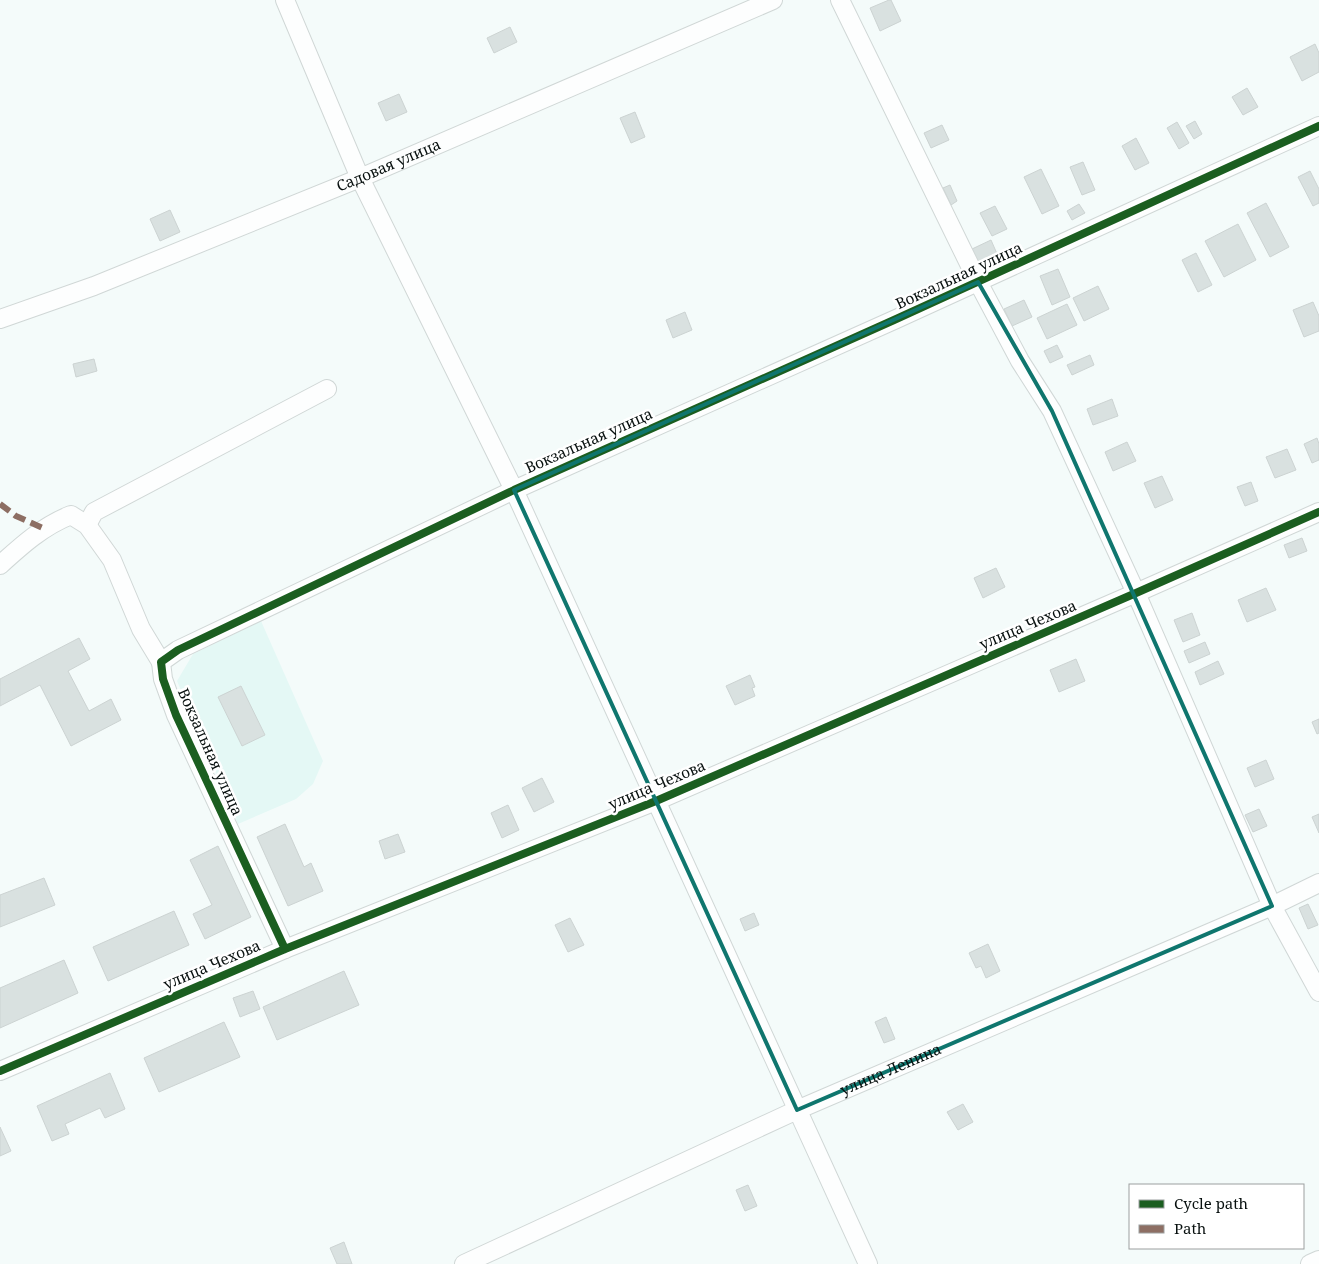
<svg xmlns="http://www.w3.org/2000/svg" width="1319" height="1264" viewBox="0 0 1319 1264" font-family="'Noto Serif',serif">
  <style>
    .built { fill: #e4f8f5 }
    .building { fill: #d9e1e0; stroke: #ccd3d2 }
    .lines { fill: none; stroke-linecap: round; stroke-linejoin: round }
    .minor-casing { stroke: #d0d7d6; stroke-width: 20 }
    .minor { stroke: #fdfefe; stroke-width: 18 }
    .quiet { stroke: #8d6e63; stroke-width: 6; stroke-dasharray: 12 6; stroke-linecap: butt }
    .cycleway-casing { stroke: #fff; stroke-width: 11 }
    .cycleway { stroke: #1b5e20; stroke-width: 8 }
    .marked { fill: none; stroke: #0f766e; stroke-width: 4; stroke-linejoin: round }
    .labels { text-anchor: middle; stroke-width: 5; stroke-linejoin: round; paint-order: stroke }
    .street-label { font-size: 15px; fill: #08100f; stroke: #fff }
  </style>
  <rect width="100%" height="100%" fill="#f4fbfa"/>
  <path class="built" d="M 261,621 L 323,761 L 313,784 L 296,799 L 238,824 L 177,681 L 193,654 Z"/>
  <path class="building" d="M 889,0 L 891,0 L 901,21 L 880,31 L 870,8 Z
    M 510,27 L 517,42 L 494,53 L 487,38 Z
    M 1315,44 L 1319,53 L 1319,72 L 1302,81 L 1290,57 Z
    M 1247,88 L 1258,107 L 1243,115 L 1232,97 Z
    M 399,94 L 407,112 L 386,121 L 378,103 Z
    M 635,112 L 645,137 L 631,143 L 620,118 Z
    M 1195,121 L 1202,134 L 1194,139 L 1186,126 Z
    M 1177,122 L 1189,143 L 1179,149 L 1167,128 Z
    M 942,125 L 949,140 L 931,148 L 924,133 Z
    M 1136,138 L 1149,163 L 1135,170 L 1122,146 Z
    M 1083,162 L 1095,190 L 1082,195 L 1070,167 Z
    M 1041,169 L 1059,206 L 1042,214 L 1024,177 Z
    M 1310,171 L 1319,189 L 1319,203 L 1313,206 L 1298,177 Z
    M 950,185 L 957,201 L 951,205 L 943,188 Z
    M 1266,203 L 1289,247 L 1270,257 L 1247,213 Z
    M 1079,204 L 1085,213 L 1072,220 L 1067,211 Z
    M 995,206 L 1007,229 L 992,236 L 980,213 Z
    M 170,210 L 180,232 L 160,241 L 150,219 Z
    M 1238,224 L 1256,260 L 1224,277 L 1205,241 Z
    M 991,240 L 998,256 L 978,264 L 972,249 Z
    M 1196,253 L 1212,285 L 1198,292 L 1182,260 Z
    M 1058,269 L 1070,297 L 1052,305 L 1040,276 Z
    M 1098,286 L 1109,309 L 1084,321 L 1073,298 Z
    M 1024,300 L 1032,317 L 1012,326 L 1004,309 Z
    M 1313,302 L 1319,316 L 1319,331 L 1304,337 L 1293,310 Z
    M 1067,304 L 1077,325 L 1047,339 L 1037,318 Z
    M 685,312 L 692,330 L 673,338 L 666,320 Z
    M 1057,345 L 1063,357 L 1050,363 L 1044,351 Z
    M 1090,355 L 1094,365 L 1072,375 L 1067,365 Z
    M 94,359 L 97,371 L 76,377 L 73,364 Z
    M 1112,399 L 1118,416 L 1093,425 L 1087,409 Z
    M 1317,438 L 1319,444 L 1319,460 L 1312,463 L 1304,444 Z
    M 1127,442 L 1136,461 L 1113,471 L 1105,452 Z
    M 1287,449 L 1296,470 L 1275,478 L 1266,457 Z
    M 1162,476 L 1173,500 L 1155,508 L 1144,483 Z
    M 1251,482 L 1258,501 L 1245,506 L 1237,487 Z
    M 1302,538 L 1307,551 L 1289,558 L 1284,545 Z
    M 996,568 L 1005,587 L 983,598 L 974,578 Z
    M 1266,588 L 1276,610 L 1247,622 L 1238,600 Z
    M 1192,613 L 1200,635 L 1183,642 L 1174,620 Z
    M 79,638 L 90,659 L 68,671 L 89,711 L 111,699 L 121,720 L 71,746 L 40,685 L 0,706 L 0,679 Z
    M 1205,642 L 1210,654 L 1189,663 L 1184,651 Z
    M 1076,659 L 1085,681 L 1059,692 L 1050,670 Z
    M 1218,661 L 1224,674 L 1200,685 L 1195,672 Z
    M 750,675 L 755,687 L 752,688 L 755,696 L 735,705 L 726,686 Z
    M 241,686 L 265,735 L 242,746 L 218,697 Z
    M 1319,719 L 1319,733 L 1317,734 L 1312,722 Z
    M 1266,760 L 1274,779 L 1255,787 L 1247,768 Z
    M 542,778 L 554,802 L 534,812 L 522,788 Z
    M 508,805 L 519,830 L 502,838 L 491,813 Z
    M 1259,809 L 1267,826 L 1253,832 L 1245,815 Z
    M 1319,814 L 1319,833 L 1312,817 Z
    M 285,824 L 304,867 L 311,863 L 323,891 L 288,906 L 257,837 Z
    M 398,834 L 405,852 L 385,859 L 379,841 Z
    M 218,846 L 251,917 L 205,939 L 193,914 L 212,905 L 190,860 Z
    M 44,878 L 55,905 L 0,927 L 0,895 Z
    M 1308,904 L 1318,925 L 1308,929 L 1299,908 Z
    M 174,911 L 189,945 L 108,981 L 93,947 Z
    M 754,913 L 759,925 L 745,931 L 740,919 Z
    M 570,918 L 584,945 L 568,952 L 555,925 Z
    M 988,944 L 1000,971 L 986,978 L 981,966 L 976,968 L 969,953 Z
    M 64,960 L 78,993 L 0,1028 L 0,988 Z
    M 344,971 L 359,1005 L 277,1040 L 263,1007 Z
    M 253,991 L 260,1009 L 240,1017 L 233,998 Z
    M 886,1017 L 895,1039 L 884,1043 L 875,1022 Z
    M 224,1022 L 240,1057 L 159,1092 L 144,1058 Z
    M 110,1073 L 125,1109 L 105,1118 L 100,1108 L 65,1124 L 69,1134 L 52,1141 L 37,1106 Z
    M 963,1104 L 973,1122 L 958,1130 L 947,1112 Z
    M 0,1127 L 11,1151 L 0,1156 Z
    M 748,1185 L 757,1206 L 745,1211 L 736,1190 Z
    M 344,1242 L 352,1264 L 337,1264 L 330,1248 Z"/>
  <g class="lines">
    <defs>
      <g id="minor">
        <path d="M 285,0 L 360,178 L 514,490 L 868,1264"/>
        <path d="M 840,0 L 978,282 L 1020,361 L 1052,411 L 1136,593 L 1272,906 L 1319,992"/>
        <path id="s1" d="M 0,319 L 94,286 L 360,178 L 773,0"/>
        <path d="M 87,525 L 94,512 L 327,389"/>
        <path d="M 0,565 C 22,545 43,526 71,515 L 87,525 L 112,560 L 141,629 L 161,662"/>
        <path d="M 285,949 L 176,715 L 163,679 L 161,662 L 178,650 L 514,490 L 894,320 L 1319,126"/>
        <path d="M 0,1071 L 285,949 L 656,801 L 1136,593 L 1319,512"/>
        <path id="s2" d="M 464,1264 L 797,1110 L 1272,906 L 1319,883"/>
        <path d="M 1310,1264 L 1319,1260"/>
      </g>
    </defs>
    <use href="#minor" class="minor-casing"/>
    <use href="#minor" class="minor"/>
    <path class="quiet" d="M 0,504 L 16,516 L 45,529"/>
    <defs>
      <path id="cycleway" d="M 285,949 L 176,715 L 163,679 L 161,662 L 178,650 L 514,490 L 894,320 L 1319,126
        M 0,1071 L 285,949 L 656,801 L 1136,593 L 1319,512"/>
    </defs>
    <use href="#cycleway" class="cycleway-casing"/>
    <use href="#cycleway" class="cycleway"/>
  </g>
  <path class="marked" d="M 978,282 L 1052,411 L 1272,906 L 797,1110 L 514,490 Z"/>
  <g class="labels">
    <g class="street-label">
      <text dy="5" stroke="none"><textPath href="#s1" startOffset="418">Садовая улица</textPath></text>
      <text transform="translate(959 276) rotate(-25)" y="5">Вокзальная улица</text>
      <text transform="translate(589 441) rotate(-24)" y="5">Вокзальная улица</text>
      <text transform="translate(1028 625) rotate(-23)" y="5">улица Чехова</text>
      <text transform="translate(210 752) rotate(66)" y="5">Вокзальная улица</text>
      <text transform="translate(657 785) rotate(-23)" y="5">улица Чехова</text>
      <text transform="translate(212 965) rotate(-23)" y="5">улица Чехова</text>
      <text dy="5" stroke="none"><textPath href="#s2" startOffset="469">улица Ленина</textPath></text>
    </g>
  </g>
  <rect x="1129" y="1184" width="175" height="65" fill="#ffffff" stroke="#9c9f9f"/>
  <rect x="1139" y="1200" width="25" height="8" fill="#1b5e20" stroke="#9c9f9f"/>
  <text x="1174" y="1209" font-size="15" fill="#08100f">Cycle path</text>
  <rect x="1139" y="1225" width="25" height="8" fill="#8d6e63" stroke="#9c9f9f"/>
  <text x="1174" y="1234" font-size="15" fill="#08100f">Path</text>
</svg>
